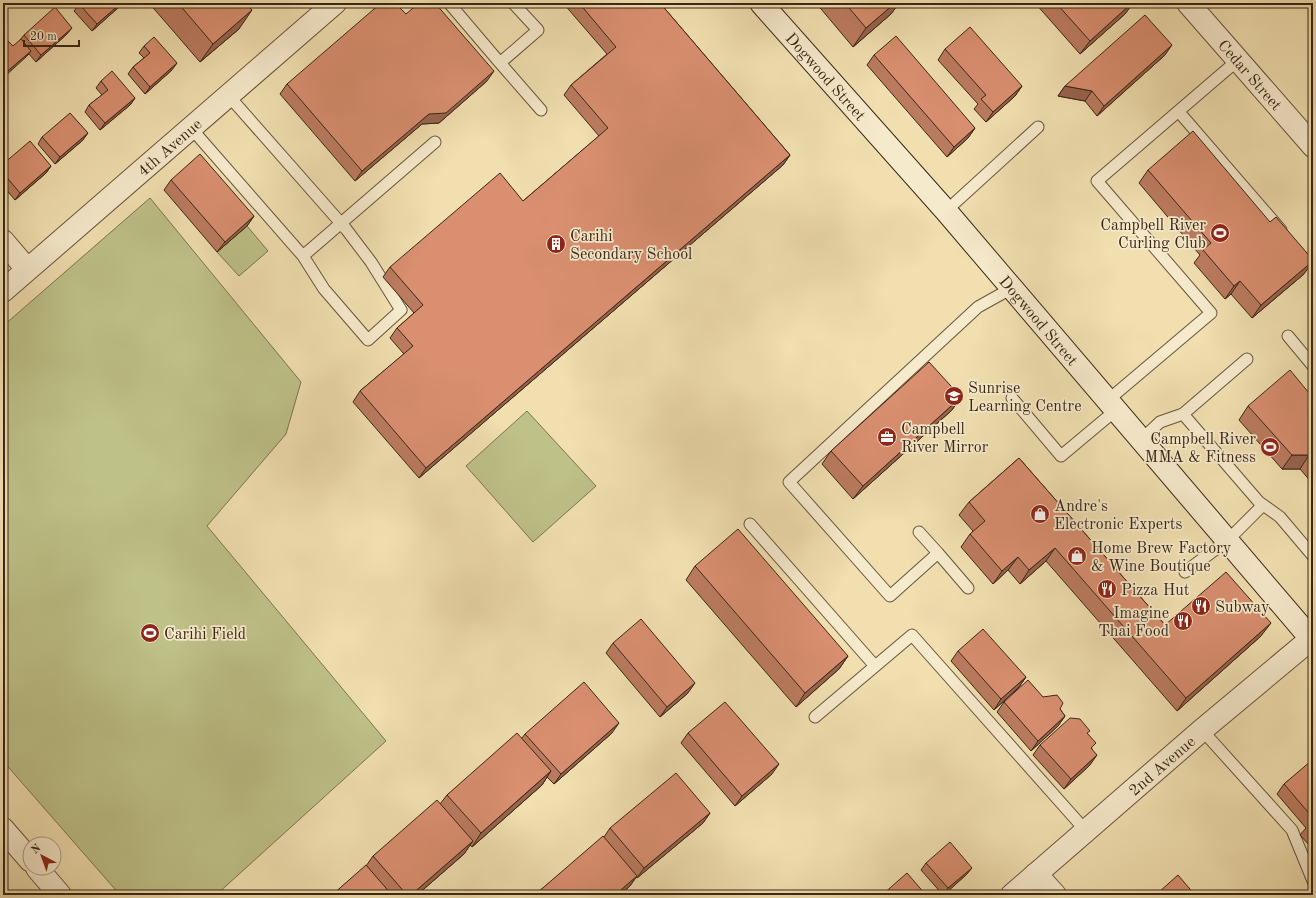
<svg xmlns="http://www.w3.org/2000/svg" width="1316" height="898" viewBox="0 0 1316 898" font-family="'Old Standard TT',serif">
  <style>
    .green { fill: #bec188; stroke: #7c744e }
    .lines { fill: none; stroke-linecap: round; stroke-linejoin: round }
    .lane-casing { stroke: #68543c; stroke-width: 13 }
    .street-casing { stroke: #68543c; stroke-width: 24 }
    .secondary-casing { stroke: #3a2615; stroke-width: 24 }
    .lane { stroke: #f6eacc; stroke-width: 11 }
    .street { stroke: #f6eacc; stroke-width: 22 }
    .secondary { stroke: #f6eacc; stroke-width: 22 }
    .wall { fill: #bb7b60; stroke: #3a2615 }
    .shaded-wall { fill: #98644e; stroke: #3a2615 }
    .building { fill: #d98f70; stroke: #3a2615 }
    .labels { text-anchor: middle; stroke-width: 3.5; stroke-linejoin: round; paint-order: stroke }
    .street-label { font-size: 16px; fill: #3a2615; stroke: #f6eacc }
    .poi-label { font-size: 16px; fill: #3a2615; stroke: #f6eacc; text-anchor: start }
  </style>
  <rect width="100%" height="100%" fill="#f1dfb0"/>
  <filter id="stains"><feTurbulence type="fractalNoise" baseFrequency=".005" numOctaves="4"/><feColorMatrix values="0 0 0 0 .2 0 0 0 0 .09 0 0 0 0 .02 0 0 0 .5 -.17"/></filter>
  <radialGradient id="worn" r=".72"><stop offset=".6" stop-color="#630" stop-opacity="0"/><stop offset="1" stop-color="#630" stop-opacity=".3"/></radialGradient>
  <path class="green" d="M 150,198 L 301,382 L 286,434 L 207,526 L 386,741 L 216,895 L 120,895 L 3,761 L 3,326 Z
    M 247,226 L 268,251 L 239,276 L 217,252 Z
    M 527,411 L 596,486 L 533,542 L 466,466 Z"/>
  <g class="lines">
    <defs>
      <path id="lane" d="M 449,3 L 500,63 L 538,30 L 513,3
        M 500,63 L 541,110
        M 228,95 L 346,229 L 371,262 L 401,310 L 368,340 L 324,289 L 303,256
        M 1179,112 L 1281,230
        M 191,128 L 303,256 L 435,142
        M 946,211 L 1038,127
        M 1288,336 L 1313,366
        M 1247,359 L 1183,414 L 1259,502 L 1280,517 L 1313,556
        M 1012,398 L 1061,456 L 1116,410
        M 1107,401 L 1211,313 L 1097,181 L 1238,60
        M 1142,439 L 1160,422 L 1183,414
        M 750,524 L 875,666
        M 919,532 L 938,553 L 890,596 L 789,482 L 978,307 L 1012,288
        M 938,553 L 968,588
        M 1185,572 L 1228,540 L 1263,505
        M 815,717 L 912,635 L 1086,831
        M 1202,730 L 1292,830 L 1313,881"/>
      <g id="street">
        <path id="s1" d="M 1188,3 L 1313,146"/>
        <path d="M 3,241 L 27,269"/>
        <path id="s2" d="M 3,291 L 335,3"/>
        <path d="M 3,829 L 30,860"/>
        <path d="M 37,868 L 60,895"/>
        <path d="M 1036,874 L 1055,895"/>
        <path id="s3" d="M 1012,895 L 1202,730 L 1311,639"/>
      </g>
      <g id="secondary">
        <path id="s4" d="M 761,3 L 946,211 L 1313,641"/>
      </g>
    </defs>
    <use href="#lane" class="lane-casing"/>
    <use href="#street" class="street-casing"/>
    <use href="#secondary" class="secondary-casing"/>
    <use href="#lane" class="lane"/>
    <use href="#street" class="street"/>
    <use href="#secondary" class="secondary"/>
  </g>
  <path class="wall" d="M 149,3 L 246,3 L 239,29 L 200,62 Z
    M 563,3 L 660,3 L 790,155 L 783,165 L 419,478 L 353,402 L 360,391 L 404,354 L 390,338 L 397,328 L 414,313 L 383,277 L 390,267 L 523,201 L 599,136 L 564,95 L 571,85 L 607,54 Z
    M 816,3 L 899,3 L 891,14 L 853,47 Z
    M 1035,3 L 1133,3 L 1125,14 L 1080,54 Z
    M 79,4 L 119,7 L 92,31 L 74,11 Z
    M 406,14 L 487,81 L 439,123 L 422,124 L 355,181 L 280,94 L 287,84 Z
    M 67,34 L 36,62 L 29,54 L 26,57 L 20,40 L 24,35 Z
    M 144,46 L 172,70 L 145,94 L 128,74 L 133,67 L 144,58 L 139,53 Z
    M 945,49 L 1022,86 L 1015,96 L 986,122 L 974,109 L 978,104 L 938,60 Z
    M 874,55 L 975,128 L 968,138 L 947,157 L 867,65 Z
    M 1165,55 L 1097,116 L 1085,101 L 1058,96 L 1065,86 Z
    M 101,81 L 135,98 L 130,105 L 100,130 L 85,112 L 89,105 L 102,95 L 96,88 Z
    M 42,137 L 83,140 L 55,164 L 38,144 Z
    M 3,164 L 51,166 L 46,173 L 15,200 L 3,186 Z
    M 1148,170 L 1304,274 L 1252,318 L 1231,294 L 1225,299 L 1194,263 L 1200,255 L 1139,183 Z
    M 171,180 L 254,216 L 247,226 L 217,252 L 164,190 Z
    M 1313,390 L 1313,484 L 1300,469 L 1282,469 L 1239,420 L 1248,406 L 1309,393 Z
    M 961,397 L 952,410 L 853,499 L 822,464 L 831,451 Z
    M 1019,458 L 1165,625 L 1261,636 L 1177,711 L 1046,561 L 1020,584 L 1008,570 L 993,584 L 961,547 L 970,534 L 973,531 L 959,515 L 969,502 Z
    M 695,566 L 848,656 L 839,669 L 796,707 L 686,580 Z
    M 613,643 L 688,693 L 660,717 L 606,653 Z
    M 958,651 L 1026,677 L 1019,687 L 994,710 L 951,661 Z
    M 1043,697 L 1060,709 L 1065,716 L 1058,726 L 1031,751 L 997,712 L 1004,702 Z
    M 612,733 L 554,784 L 547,777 L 542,785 L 472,847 L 470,845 L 464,854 L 417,895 L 332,895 L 366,866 L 373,856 L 440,804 L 447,795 L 522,738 L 525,734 Z
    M 688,733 L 772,774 L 735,806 L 681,743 Z
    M 1088,734 L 1092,749 L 1090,765 L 1064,789 L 1033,755 L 1040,745 Z
    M 1313,761 L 1313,842 L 1309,845 L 1300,835 L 1306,828 L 1277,794 L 1284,784 Z
    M 710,813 L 703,823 L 637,878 L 636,877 L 630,886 L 620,895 L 536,895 L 537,893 L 604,837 L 610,828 Z
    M 926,863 L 967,874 L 943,895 L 921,870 Z
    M 1159,892 L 1195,895 L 1157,895 Z"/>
  <path class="shaded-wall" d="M 121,3 L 122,3 L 119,7 L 92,31 L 97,24 Z
    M 895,3 L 899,3 L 891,14 L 853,47 L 866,28 Z
    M 1132,3 L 1133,3 L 1125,14 L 1080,54 L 1090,41 Z
    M 252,10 L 239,29 L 200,62 L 213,44 Z
    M 72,28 L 67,34 L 36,62 L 41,55 Z
    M 1172,45 L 1165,55 L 1097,116 L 1104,106 Z
    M 31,51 L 26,57 L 3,78 L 3,75 Z
    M 177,63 L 172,70 L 145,94 L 150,87 Z
    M 494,71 L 487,81 L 439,123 L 422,124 L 355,181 L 362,171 L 429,114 Z
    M 1022,86 L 1015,96 L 986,122 L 993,112 Z
    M 1065,86 L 1092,91 L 1085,101 L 1058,96 Z
    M 135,98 L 130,105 L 100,130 L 105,123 Z
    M 975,128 L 968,138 L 947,157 L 954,147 Z
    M 88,133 L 83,140 L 55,164 L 60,157 Z
    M 790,155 L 783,165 L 419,478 L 426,468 Z
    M 51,166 L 46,173 L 15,200 L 20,193 Z
    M 254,216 L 247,226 L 217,252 L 225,242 Z
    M 1313,261 L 1304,274 L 1252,318 L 1261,305 Z
    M 1240,281 L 1231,294 L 1225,299 L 1234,286 Z
    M 961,397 L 952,410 L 853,499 L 863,486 Z
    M 1292,455 L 1309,455 L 1300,469 L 1282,469 Z
    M 1055,548 L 1046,561 L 1020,584 L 1029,570 Z
    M 1018,557 L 1008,570 L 993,584 L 1002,571 Z
    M 1271,623 L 1261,636 L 1177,711 L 1186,698 Z
    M 848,656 L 839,669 L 796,707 L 805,693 Z
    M 1026,677 L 1019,687 L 994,710 L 1001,699 Z
    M 695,683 L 688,693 L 660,717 L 667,707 Z
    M 1065,716 L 1058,726 L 1031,751 L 1038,741 Z
    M 619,723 L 612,733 L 554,784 L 561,774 Z
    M 1097,755 L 1090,765 L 1064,789 L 1071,779 Z
    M 779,764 L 772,774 L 735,806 L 742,796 Z
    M 551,771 L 542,785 L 472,847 L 481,833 Z
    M 710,813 L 703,823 L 637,878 L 644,868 Z
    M 1313,839 L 1313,842 L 1309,845 Z
    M 473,841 L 464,854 L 417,895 L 411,895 Z
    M 972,868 L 967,874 L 944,895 L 948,888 Z
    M 637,876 L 630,886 L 620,895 L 615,895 Z"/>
  <path class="building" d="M 80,3 L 121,3 L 97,24 L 79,4 Z
    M 178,3 L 246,3 L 252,10 L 213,44 Z
    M 381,3 L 395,3 L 406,14 L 419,3 L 435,3 L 494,71 L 446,113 L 429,114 L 362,171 L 287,84 Z
    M 579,3 L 660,3 L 790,155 L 426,468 L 360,391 L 413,346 L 397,328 L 423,305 L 390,267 L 500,173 L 523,201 L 608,128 L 571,85 L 616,47 Z
    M 845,3 L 895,3 L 866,28 Z
    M 1056,3 L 1132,3 L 1090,41 Z
    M 55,7 L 72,28 L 41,55 L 24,35 Z
    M 1145,15 L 1172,45 L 1104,106 L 1092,91 L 1065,86 Z
    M 970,27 L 1022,86 L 993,112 L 981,99 L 986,95 L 945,49 Z
    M 896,36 L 975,128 L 954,147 L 874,55 Z
    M 154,37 L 177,63 L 150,87 L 133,67 L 150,53 L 144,46 Z
    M 6,39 L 13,46 L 21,39 L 31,51 L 3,75 L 3,42 Z
    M 112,71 L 135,98 L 105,123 L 89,105 L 108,90 L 101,81 Z
    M 70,113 L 88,133 L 60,157 L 42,137 Z
    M 1193,131 L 1270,222 L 1276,217 L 1313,260 L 1313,261 L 1261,305 L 1240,281 L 1234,286 L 1203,250 L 1211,243 L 1148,170 Z
    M 30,141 L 51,166 L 20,193 L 3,173 L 3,164 Z
    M 200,154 L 254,216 L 225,242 L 171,180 Z
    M 929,362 L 961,397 L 863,486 L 831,451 Z
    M 1290,370 L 1309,393 L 1313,390 L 1313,460 L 1309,455 L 1292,455 L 1248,406 Z
    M 1019,458 L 1165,625 L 1226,572 L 1271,623 L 1186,698 L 1055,548 L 1029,570 L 1018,557 L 1002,571 L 970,534 L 985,521 L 969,502 Z
    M 738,529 L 848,656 L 805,693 L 695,566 Z
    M 641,619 L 695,683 L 667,707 L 613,643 Z
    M 983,629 L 1026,677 L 1001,699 L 958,651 Z
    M 1028,680 L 1043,697 L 1057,695 L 1063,703 L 1060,709 L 1065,716 L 1038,741 L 1004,702 Z
    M 584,682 L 619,723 L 561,774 L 525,734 Z
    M 725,702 L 779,764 L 742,796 L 688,733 Z
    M 1070,718 L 1080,719 L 1090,731 L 1087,733 L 1096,743 L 1091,748 L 1097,755 L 1071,779 L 1040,745 Z
    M 517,733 L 551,771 L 481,833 L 447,795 Z
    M 1311,761 L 1313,761 L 1313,818 L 1284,784 Z
    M 676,773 L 710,813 L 644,868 L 610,828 Z
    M 437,800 L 473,841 L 411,895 L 407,895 L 373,856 Z
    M 1313,820 L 1313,832 L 1308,825 Z
    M 603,836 L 637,876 L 615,895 L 539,895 L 537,893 Z
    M 950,842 L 972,868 L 948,888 L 926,863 Z
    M 366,865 L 392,895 L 332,895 Z
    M 907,873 L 926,895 L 882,895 Z
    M 1178,875 L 1195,895 L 1162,895 L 1159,892 Z"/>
  <defs>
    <symbol id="stadium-disc" viewBox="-11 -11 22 22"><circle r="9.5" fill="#8f2418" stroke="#f6eacc"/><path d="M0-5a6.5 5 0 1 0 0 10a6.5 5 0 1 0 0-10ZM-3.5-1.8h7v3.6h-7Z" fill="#fff"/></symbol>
    <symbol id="building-disc" viewBox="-11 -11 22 22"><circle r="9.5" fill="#8f2418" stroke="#f6eacc"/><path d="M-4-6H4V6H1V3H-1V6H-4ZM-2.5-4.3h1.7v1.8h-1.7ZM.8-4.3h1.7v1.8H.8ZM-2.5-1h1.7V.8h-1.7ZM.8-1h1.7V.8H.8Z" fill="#fff"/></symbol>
    <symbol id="school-disc" viewBox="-11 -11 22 22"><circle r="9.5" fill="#8f2418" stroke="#f6eacc"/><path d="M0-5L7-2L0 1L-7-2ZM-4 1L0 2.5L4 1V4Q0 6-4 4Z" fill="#fff"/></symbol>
    <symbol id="office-disc" viewBox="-11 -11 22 22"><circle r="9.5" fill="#8f2418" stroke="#f6eacc"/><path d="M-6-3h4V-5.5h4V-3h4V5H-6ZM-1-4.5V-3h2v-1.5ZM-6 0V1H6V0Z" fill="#fff"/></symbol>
    <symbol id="shop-disc" viewBox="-11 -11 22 22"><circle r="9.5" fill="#8f2418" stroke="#f6eacc"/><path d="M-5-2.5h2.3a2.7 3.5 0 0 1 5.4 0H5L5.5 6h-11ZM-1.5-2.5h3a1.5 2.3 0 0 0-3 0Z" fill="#fff"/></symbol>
    <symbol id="restaurant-disc" viewBox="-11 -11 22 22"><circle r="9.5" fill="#8f2418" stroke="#f6eacc"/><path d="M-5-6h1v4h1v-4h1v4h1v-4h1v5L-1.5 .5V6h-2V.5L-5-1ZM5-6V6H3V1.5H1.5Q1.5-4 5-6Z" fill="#fff"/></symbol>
  </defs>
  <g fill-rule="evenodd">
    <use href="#stadium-disc" x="1209" y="222" width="22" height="22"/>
    <use href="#building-disc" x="545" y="233" width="22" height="22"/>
    <use href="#school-disc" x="943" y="385" width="22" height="22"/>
    <use href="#office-disc" x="876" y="426" width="22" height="22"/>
    <use href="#stadium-disc" x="1259" y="436" width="22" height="22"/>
    <use href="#shop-disc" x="1029" y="503" width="22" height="22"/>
    <use href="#shop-disc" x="1066" y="545" width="22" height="22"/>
    <use href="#restaurant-disc" x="1096" y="578" width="22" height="22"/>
    <use href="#restaurant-disc" x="1190" y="595" width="22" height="22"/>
    <use href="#restaurant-disc" x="1172" y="610" width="22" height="22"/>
    <use href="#stadium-disc" x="139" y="622" width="22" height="22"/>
  </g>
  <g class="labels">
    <g class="street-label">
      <text dy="6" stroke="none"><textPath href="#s1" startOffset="95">Cedar Street</textPath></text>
      <text dy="6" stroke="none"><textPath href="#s4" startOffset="98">Dogwood Street</textPath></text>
      <text dy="6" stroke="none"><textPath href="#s2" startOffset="220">4th Avenue</textPath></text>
      <text dy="6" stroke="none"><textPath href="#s4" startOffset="422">Dogwood Street</textPath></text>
      <text dy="6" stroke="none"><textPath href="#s3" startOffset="198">2nd Avenue</textPath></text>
    </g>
    <g class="poi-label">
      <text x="1206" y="230" text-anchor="end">Campbell River<tspan x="1206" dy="18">Curling Club</tspan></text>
      <text x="570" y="241">Carihi<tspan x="570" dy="18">Secondary School</tspan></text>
      <text x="968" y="393">Sunrise<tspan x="968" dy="18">Learning Centre</tspan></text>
      <text x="901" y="434">Campbell<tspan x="901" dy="18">River Mirror</tspan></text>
      <text x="1256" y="444" text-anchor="end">Campbell River<tspan x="1256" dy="18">MMA &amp; Fitness</tspan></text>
      <text x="1054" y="511">Andre's<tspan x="1054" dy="18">Electronic Experts</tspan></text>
      <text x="1091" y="553">Home Brew Factory<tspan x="1091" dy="18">&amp; Wine Boutique</tspan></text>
      <text x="1121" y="595">Pizza Hut</text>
      <text x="1215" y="612">Subway</text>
      <text x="1169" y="618" text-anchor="end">Imagine<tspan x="1169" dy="18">Thai Food</tspan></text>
      <text x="164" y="639">Carihi Field</text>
    </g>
  </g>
  <rect width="1316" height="898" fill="none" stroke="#f1dfb0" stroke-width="16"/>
  <rect x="4" y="4" width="1308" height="890" fill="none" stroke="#3a2615" stroke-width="2"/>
  <rect x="8" y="8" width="1300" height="882" fill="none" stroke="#3a2615"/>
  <g transform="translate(42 856) rotate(319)"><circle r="19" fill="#f6eacc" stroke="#ab9c83"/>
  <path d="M0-3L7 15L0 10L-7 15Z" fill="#8f2418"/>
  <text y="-6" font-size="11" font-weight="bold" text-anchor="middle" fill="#3a2615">N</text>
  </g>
  <path d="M24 40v6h55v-6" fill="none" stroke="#3a2615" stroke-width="2"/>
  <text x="30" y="40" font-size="12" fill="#3a2615" stroke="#f6eacc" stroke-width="3" paint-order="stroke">20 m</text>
  <rect width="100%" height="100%" filter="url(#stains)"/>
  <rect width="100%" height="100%" fill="url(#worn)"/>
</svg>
